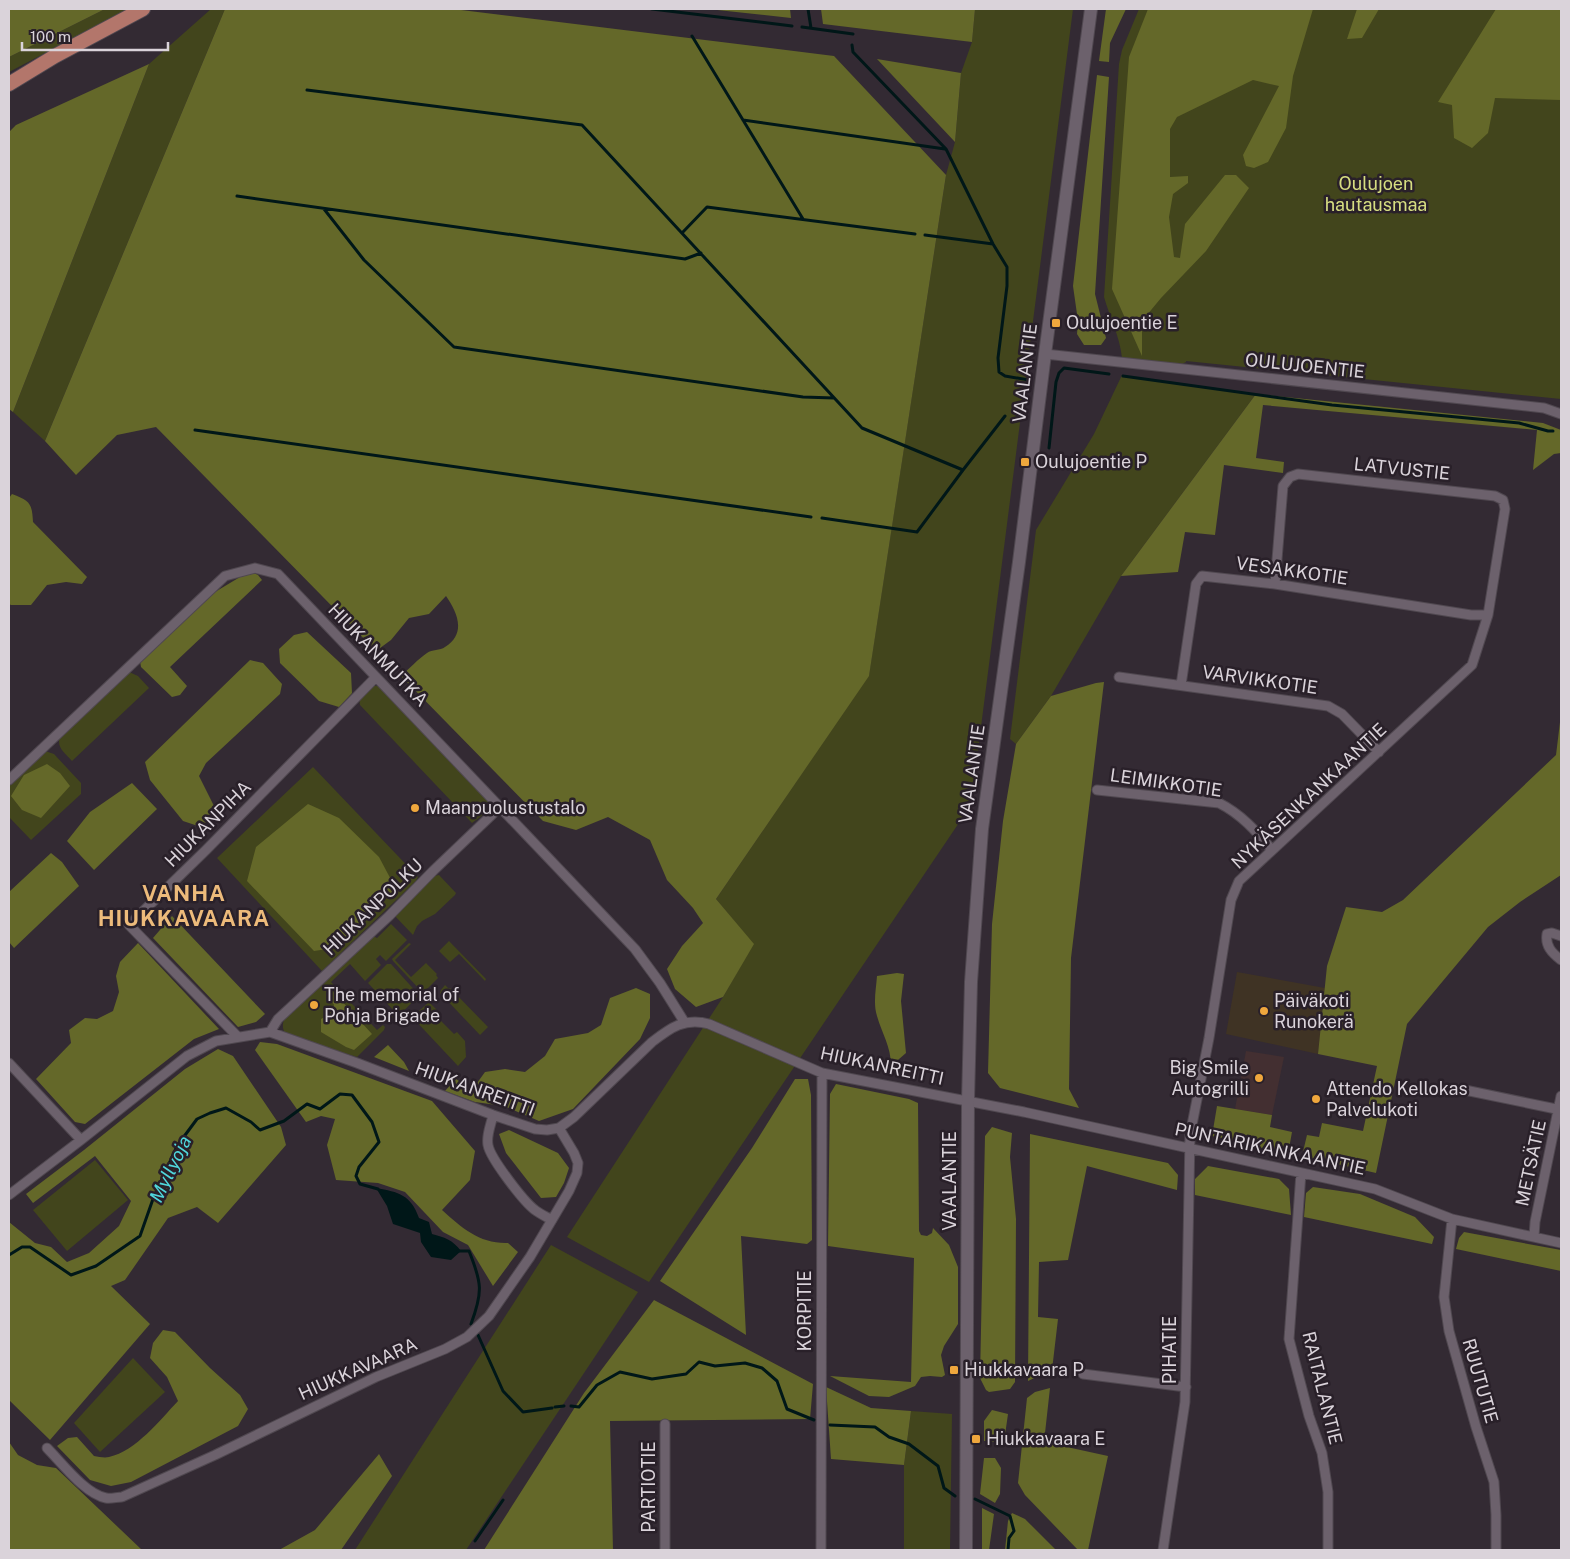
<svg xmlns="http://www.w3.org/2000/svg" width="1570" height="1559" viewBox="0 0 1570 1559" font-family="'Public Sans',sans-serif">
  <style>
    .commercial { fill: #432f31 }
    .education { fill: #3f3324 }
    .green { fill: #42451c }
    .forest { fill: #646829 }
    .water { fill: #001718 }
    .lines { fill: none; stroke-linecap: round; stroke-linejoin: round }
    .stream { stroke: #001718; stroke-width: 3 }
    .street-casing { stroke: #504850; stroke-width: 11 }
    .secondary-casing { stroke: #504850; stroke-width: 14 }
    .primary-casing { stroke: #504850; stroke-width: 16 }
    .street { stroke: #6c616c; stroke-width: 9 }
    .secondary { stroke: #6c616c; stroke-width: 12 }
    .primary { stroke: #b3766b; stroke-width: 14 }
    .poi-dot { fill: #efa73d; stroke: #292029; stroke-width: 2 }
    .labels { text-anchor: middle; stroke-width: 5; stroke-linejoin: round; paint-order: stroke }
    .park-label { font-size: 18px; fill: #d6dd81; stroke: #292029 }
    .poi-label { font-size: 18px; fill: #dad3da; stroke: #292029; text-anchor: start }
    .street-label { font-size: 18px; fill: #dad3da; stroke: #292029 }
    .water-label { font-size: 19px; font-style: italic; fill: #50d7dc; stroke: #292029 }
    .district-label { font-size: 22px; font-weight: bold; letter-spacing: 1px; fill: #edbb7b; stroke: #292029 }
  </style>
  <rect width="100%" height="100%" fill="#332a33"/>
  <path class="commercial" d="M 1246,1051 L 1284,1057 L 1272,1115 L 1235,1109 Z"/>
  <path class="education" d="M 1237,972 L 1325,988 L 1318,1054 L 1226,1034 Z"/>
  <path class="green" d="M 105,9 L 129,9 L 9,72 L 9,57 Z
    M 211,9 L 225,9 L 45,441 L 13,412 L 149,64 Z
    M 975,9 L 1073,9 L 971,805 L 649,1282 L 567,1237 L 723,997 L 753,944 L 716,899 L 869,675 L 946,175 L 955,142 L 961,73 L 972,42 Z
    M 1139,9 L 1561,9 L 1561,399 L 1186,361 L 1186,362 L 1182,364 L 1122,358 C 1120,337 1110,318 1104,297 L 1119,64 L 1122,50 Z
    M 1122,375 L 1256,394 L 1121,576 L 1051,696 L 1016,744 L 1010,739 L 1036,530 L 1094,434 Z
    M 129,672 L 138,676 L 149,688 L 72,761 C 65,753 56,748 60,736 Z
    M 372,686 L 377,686 L 381,687 L 488,799 C 491,811 481,816 472,823 L 360,705 C 358,697 366,692 372,686 Z
    M 45,751 L 54,754 L 81,783 L 81,794 L 31,840 L 9,817 L 9,785 Z
    M 313,767 L 418,877 L 416,881 L 322,971 L 217,858 Z
    M 439,875 L 456,893 L 455,895 L 435,914 L 422,921 L 417,926 L 413,935 L 394,915 L 434,876 Z
    M 391,924 L 407,940 L 386,961 L 380,955 L 376,959 L 381,965 L 365,981 L 350,964 L 331,982 L 377,1030 L 383,1025 L 385,1027 L 384,1030 L 357,1057 L 286,1034 C 282,1030 282,1023 285,1018 L 371,935 L 377,938 Z
    M 449,941 L 486,979 L 485,981 L 459,954 L 450,962 L 439,951 Z
    M 409,943 L 411,944 L 395,960 L 411,977 L 426,963 L 437,974 L 436,975 L 438,978 L 423,993 L 393,961 L 392,959 Z
    M 387,964 L 391,964 L 419,995 L 396,1019 L 391,1017 L 395,1012 L 368,983 Z
    M 445,985 L 449,989 L 450,988 L 488,1027 L 480,1035 L 440,993 L 441,990 Z
    M 429,1002 L 438,1011 L 436,1016 L 454,1034 L 457,1032 L 465,1041 L 466,1057 L 458,1066 L 412,1017 Z
    M 95,1160 L 128,1200 L 67,1251 L 33,1210 Z
    M 551,1245 L 638,1292 L 466,1550 L 355,1550 Z
    M 133,1358 L 165,1392 L 100,1452 L 74,1423 Z
    M 911,1411 L 952,1414 L 950,1550 L 904,1550 L 904,1465 Z"/>
  <path class="forest" d="M 9,9 L 105,9 L 9,57 Z
    M 225,9 L 453,9 L 834,56 L 946,175 L 869,676 L 716,899 L 754,944 L 723,997 L 696,1007 L 675,989 L 667,969 L 682,946 L 703,923 L 693,908 L 667,880 L 650,840 L 608,817 L 576,830 L 543,821 L 401,676 C 409,669 418,659 427,653 C 432,649 440,651 445,647 C 467,633 457,612 446,596 L 429,614 L 409,618 L 391,640 L 376,651 L 156,427 L 117,435 L 76,475 L 45,441 Z
    M 708,9 L 790,9 L 791,18 Z
    M 821,9 L 975,9 L 972,42 L 823,24 Z
    M 1106,9 L 1126,9 L 1110,43 L 1109,62 L 1099,61 Z
    M 1148,9 L 1313,9 L 1293,76 L 1286,128 L 1268,162 L 1254,168 L 1246,166 L 1243,155 L 1279,86 L 1253,80 L 1177,117 L 1170,129 L 1170,177 L 1188,176 L 1188,183 L 1173,194 L 1169,217 L 1174,257 L 1180,258 L 1185,224 L 1225,175 L 1236,175 L 1249,188 L 1206,251 L 1161,298 L 1142,321 L 1142,356 L 1112,289 L 1129,57 Z
    M 1357,9 L 1379,9 L 1362,38 L 1347,39 Z
    M 1496,9 L 1561,9 L 1561,100 L 1495,98 L 1488,133 L 1472,148 L 1454,138 L 1452,105 L 1438,102 Z
    M 877,59 L 961,73 L 955,142 Z
    M 149,64 L 13,412 L 9,409 L 9,132 L 16,125 Z
    M 1097,75 L 1109,77 L 1095,294 L 1106,338 L 1101,345 L 1084,345 L 1077,334 L 1078,321 L 1073,286 Z
    M 1256,394 L 1543,423 L 1561,430 L 1561,453 L 1554,454 L 1533,470 L 1537,430 L 1263,405 L 1256,458 L 1284,462 L 1283,473 L 1224,465 L 1215,535 L 1185,532 L 1178,572 L 1121,576 Z
    M 12,494 C 30,501 32,503 33,522 L 87,577 L 82,584 L 66,582 L 47,585 L 31,605 L 11,605 L 9,604 L 9,498 Z
    M 254,573 L 258,575 L 262,580 L 170,667 L 187,686 L 180,695 L 172,697 L 141,667 L 140,661 L 215,592 L 240,577 Z
    M 307,632 L 351,673 L 352,693 L 339,707 L 319,701 L 280,663 L 279,649 L 294,635 Z
    M 250,660 L 263,663 L 282,684 L 280,694 L 206,763 L 199,776 L 217,812 L 201,827 L 183,821 L 150,780 L 145,762 Z
    M 1104,682 L 1071,958 L 1069,1089 L 1079,1108 L 1000,1088 L 988,1073 L 992,924 L 1003,821 L 1016,744 L 1051,696 L 1096,683 Z
    M 1561,714 L 1561,875 L 1520,902 L 1488,927 L 1407,1024 L 1376,1173 L 1302,1156 L 1307,1135 L 1319,1137 L 1322,1123 L 1363,1131 L 1377,1066 L 1318,1054 L 1327,966 L 1346,907 L 1382,912 L 1403,900 L 1556,755 Z
    M 47,764 L 60,773 L 70,786 L 41,818 L 22,810 L 11,796 L 24,775 Z
    M 132,783 L 157,809 L 94,870 L 67,841 L 90,812 Z
    M 308,804 L 339,818 L 379,857 L 396,889 L 334,948 L 314,951 L 247,881 L 256,847 Z
    M 51,853 L 62,862 L 79,886 L 14,948 L 9,942 L 9,892 Z
    M 172,916 L 265,1014 L 256,1022 L 238,1027 L 153,938 Z
    M 138,943 L 219,1029 L 194,1039 L 85,1124 L 75,1122 L 36,1079 L 71,1043 L 69,1030 L 85,1018 L 97,1019 L 113,1011 L 119,992 L 116,976 L 120,962 Z
    M 897,973 L 904,974 L 901,1001 L 906,1053 L 891,1066 C 891,1046 882,1034 877,1016 C 873,1003 876,990 877,976 Z
    M 327,985 L 372,1034 L 354,1050 L 346,1047 L 321,1032 L 321,1019 L 332,1013 L 334,1005 L 324,988 Z
    M 636,988 L 650,994 L 650,1018 L 640,1039 L 573,1109 L 539,1121 L 504,1106 L 475,1102 L 445,1091 L 456,1079 L 472,1090 L 485,1072 L 505,1069 L 525,1072 L 545,1056 L 555,1039 L 588,1033 L 601,1025 L 610,998 Z
    M 260,1042 L 277,1044 L 432,1101 L 475,1151 L 470,1180 L 442,1210 C 462,1228 480,1244 508,1243 L 518,1252 L 493,1286 L 468,1245 L 443,1232 L 405,1192 L 378,1183 L 336,1180 L 327,1145 L 335,1119 L 321,1116 L 306,1122 L 255,1050 Z
    M 388,1045 L 404,1062 L 409,1071 L 374,1057 Z
    M 218,1049 L 233,1056 L 281,1127 L 286,1145 L 218,1223 L 197,1207 L 168,1218 L 125,1280 L 111,1286 L 150,1324 L 50,1440 L 9,1400 L 9,1222 L 35,1243 L 51,1247 L 67,1262 L 89,1253 L 119,1226 L 131,1201 L 95,1156 L 33,1203 L 26,1194 L 84,1150 L 185,1069 Z
    M 795,1079 L 808,1079 L 811,1095 L 812,1240 L 807,1244 L 741,1236 L 746,1335 L 660,1281 L 752,1148 Z
    M 836,1084 L 909,1099 L 918,1103 L 919,1231 L 921,1235 L 927,1236 L 932,1233 L 933,1228 L 949,1245 L 958,1267 L 958,1324 L 944,1346 L 941,1355 L 945,1375 L 942,1377 L 930,1376 L 921,1377 L 915,1386 L 889,1397 L 869,1396 L 830,1376 L 911,1382 L 914,1258 L 828,1246 L 830,1094 Z
    M 1217,1106 L 1272,1115 L 1270,1127 L 1292,1132 L 1288,1154 L 1212,1136 Z
    M 992,1127 L 1012,1133 L 1010,1157 L 1016,1219 L 1015,1382 L 1010,1389 L 989,1392 L 986,1390 L 980,1378 L 985,1136 Z
    M 509,1130 L 558,1153 L 569,1168 L 564,1183 L 556,1197 L 541,1198 L 506,1153 L 499,1134 Z
    M 1030,1134 L 1168,1163 L 1178,1175 L 1177,1190 L 1087,1166 L 1068,1260 L 1039,1262 L 1038,1317 L 1058,1319 L 1052,1370 L 1028,1381 Z
    M 1208,1166 L 1279,1179 L 1289,1189 L 1291,1215 L 1195,1195 L 1195,1179 Z
    M 1313,1187 L 1360,1194 L 1415,1217 L 1434,1237 L 1432,1244 L 1304,1217 L 1306,1193 Z
    M 1464,1232 L 1561,1250 L 1561,1271 L 1456,1249 L 1459,1238 Z
    M 654,1300 L 813,1384 L 810,1419 L 610,1421 L 613,1550 L 484,1550 L 584,1393 Z
    M 163,1330 L 175,1332 L 210,1368 L 240,1395 L 248,1409 L 238,1426 L 131,1482 L 111,1486 L 90,1480 L 57,1446 L 68,1438 L 77,1437 L 94,1456 C 99,1457 105,1458 109,1457 C 136,1451 160,1420 178,1401 L 167,1377 L 150,1358 L 153,1343 Z
    M 826,1387 L 871,1408 L 911,1411 L 904,1465 L 831,1459 Z
    M 1050,1388 L 1044,1442 L 1108,1456 L 1088,1550 L 1078,1550 L 1025,1495 L 1018,1483 L 1027,1398 L 1035,1392 Z
    M 992,1410 L 1008,1414 L 1004,1442 L 984,1441 L 984,1421 Z
    M 9,1442 L 18,1455 L 37,1465 L 56,1468 L 142,1550 L 10,1550 Z
    M 379,1454 L 392,1476 L 341,1550 L 279,1550 L 315,1530 Z
    M 984,1458 L 995,1458 L 1001,1468 L 1000,1494 L 995,1503 L 980,1494 Z
    M 982,1508 L 994,1514 L 989,1550 L 982,1550 Z
    M 1012,1513 L 1025,1519 L 1056,1550 L 1005,1550 L 1008,1521 Z"/>
  <path class="water" d="M 376,1188 C 399,1192 411,1195 419,1218 L 429,1222 L 432,1234 C 444,1237 453,1240 461,1251 L 451,1260 L 431,1257 L 421,1242 L 420,1233 L 393,1224 L 387,1206 Z"/>
  <g class="lines">
    <path class="stream" d="M 652,9 L 792,26
      M 808,9 L 811,28
      M 802,27 L 853,34
      M 692,36 L 803,219
      M 852,45 L 853,52 L 946,149 L 993,244 L 1007,267 L 1007,286 L 998,358 L 999,372 L 1005,376 L 1029,380
      M 307,90 L 582,125 L 862,428 L 963,470
      M 743,120 L 945,149
      M 237,196 L 685,259 L 701,253
      M 324,209 L 364,260 L 454,347 L 803,397 L 834,398
      M 682,233 L 707,207 L 915,234
      M 925,235 L 993,244
      M 1123,376 L 1332,405 L 1519,423 L 1548,431 L 1553,431
      M 195,430 L 811,517
      M 1049,448 L 1056,382 L 1059,373 L 1064,368 L 1109,374
      M 822,518 L 917,532 L 963,470 L 1005,416
      M 458,1251 L 469,1251 C 482,1283 483,1292 471,1324
      M 9,1255 L 22,1247 L 30,1247 L 71,1275 L 96,1266 L 140,1236 L 153,1199 L 177,1146 L 197,1119 L 210,1113 L 226,1108 L 251,1122 L 260,1130 L 284,1121 L 307,1104 L 320,1109 L 340,1094 L 352,1095 L 372,1122 L 379,1142 L 359,1167 L 356,1176 L 360,1184 L 378,1189
      M 478,1335 L 503,1391 L 523,1412 L 552,1408
      M 571,1406 L 579,1407 L 597,1385 L 620,1372 L 652,1379 L 686,1374 L 699,1362 L 715,1366 L 745,1363 L 762,1368 L 777,1381 L 787,1409 L 814,1420
      M 555,1407 L 564,1406
      M 830,1425 L 875,1427 L 889,1437 L 909,1444 L 938,1466 L 944,1488 L 955,1496
      M 975,1499 L 1010,1516 L 1014,1531 L 1009,1538 L 1008,1550
      M 475,1541 L 503,1500"/>
    <defs>
      <path id="street" d="M 1045,354 L 1544,408 L 1561,414
        M 1119,677 L 1328,706 L 1342,714 L 1379,752
        M 1181,685 L 1196,584 L 1202,576 L 1275,584 L 1471,615 L 1488,615
        M 9,780 L 225,576 L 255,568 L 278,574 L 635,949 L 660,983 L 685,1023
        M 1097,790 L 1219,803 C 1241,814 1256,831 1272,850
        M 1561,936 L 1552,933 L 1547,934 C 1545,946 1552,953 1561,960
        M 270,1032 L 278,1019 L 389,916 L 433,871 L 500,807
        M 238,1037 L 129,925 L 206,850 L 376,677
        M 9,1063 L 81,1140
        M 1460,1089 L 1561,1110
        M 493,1115 C 491,1125 486,1135 488,1145 C 490,1158 524,1202 535,1210 C 540,1214 547,1217 552,1220
        M 1301,1173 L 1289,1339 L 1309,1416 L 1322,1453 L 1328,1492 L 1328,1550
        M 9,1195 L 81,1140 L 187,1056 L 216,1041 L 270,1032 L 357,1063 L 493,1115 L 535,1129 L 547,1130 L 559,1128 L 574,1117 L 652,1042 C 670,1028 685,1017 709,1024 L 822,1073 L 1024,1112 L 1375,1189 L 1452,1219 L 1561,1243
        M 1452,1219 L 1444,1297 L 1449,1331 L 1476,1427 L 1494,1482 L 1496,1515 L 1496,1550
        M 1534,1237 L 1535,1222 L 1561,1096
        M 1083,1374 L 1186,1387
        M 665,1424 L 665,1550
        M 47,1448 C 62,1463 85,1494 106,1498 C 111,1499 117,1497 122,1497 L 215,1455 L 376,1377 L 445,1349 L 467,1337 L 489,1316 L 530,1257 L 569,1191 L 577,1173 L 578,1163 L 574,1153 L 559,1128
        M 821,1550 L 822,1073
        M 1163,1550 L 1185,1402 L 1190,1135 L 1209,1038 L 1231,900 L 1239,881 L 1472,665 L 1488,615 L 1505,509 L 1503,500 L 1495,496 L 1298,474 L 1290,477 L 1283,486 L 1275,584"/>
      <path id="secondary" d="M 966,1550 L 968,1101 L 971,982 L 982,829 L 1019,562 L 1045,354 L 1091,9"/>
      <path id="primary" d="M 9,84 L 55,56 L 143,9"/>
    </defs>
    <use href="#street" class="street-casing"/>
    <use href="#secondary" class="secondary-casing"/>
    <use href="#primary" class="primary-casing"/>
    <use href="#street" class="street"/>
    <use href="#secondary" class="secondary"/>
    <use href="#primary" class="primary"/>
  </g>
  <g class="poi-dot">
    <rect x="1051" y="318" width="10" height="10" rx="2.5"/>
    <rect x="1020" y="457" width="10" height="10" rx="2.5"/>
    <circle cx="415" cy="808" r="5"/>
    <circle cx="314" cy="1005" r="5"/>
    <circle cx="1264" cy="1011" r="5"/>
    <circle cx="1259" cy="1078" r="5"/>
    <circle cx="1316" cy="1099" r="5"/>
    <rect x="949" y="1365" width="10" height="10" rx="2.5"/>
    <rect x="971" y="1434" width="10" height="10" rx="2.5"/>
  </g>
  <g class="labels">
    <g class="park-label">
      <text x="1376" y="190">Oulujoen<tspan x="1376" dy="21">hautausmaa</tspan></text>
    </g>
    <g class="poi-label">
      <text x="1066" y="329">Oulujoentie E</text>
      <text x="1035" y="468">Oulujoentie P</text>
      <text x="425" y="814">Maanpuolustustalo</text>
      <text x="324" y="1001">The memorial of<tspan x="324" dy="21">Pohja Brigade</tspan></text>
      <text x="1274" y="1007">Päiväkoti<tspan x="1274" dy="21">Runokerä</tspan></text>
      <text x="1249" y="1074" text-anchor="end">Big Smile<tspan x="1249" dy="21">Autogrilli</tspan></text>
      <text x="1326" y="1095">Attendo Kellokas<tspan x="1326" dy="21">Palvelukoti</tspan></text>
      <text x="964" y="1376">Hiukkavaara P</text>
      <text x="986" y="1445">Hiukkavaara E</text>
    </g>
    <g class="street-label">
      <text transform="translate(1305 366) rotate(6)" y="6">OULUJOENTIE</text>
      <text transform="translate(1025 373) rotate(-83)" y="6">VAALANTIE</text>
      <text transform="translate(1402 469) rotate(6)" y="6">LATVUSTIE</text>
      <text transform="translate(1292 571) rotate(8)" y="6">VESAKKOTIE</text>
      <text transform="translate(378 655) rotate(46)" y="6">HIUKANMUTKA</text>
      <text transform="translate(1260 680) rotate(8)" y="6">VARVIKKOTIE</text>
      <text transform="translate(972 774) rotate(-82)" y="6">VAALANTIE</text>
      <text transform="translate(1166 783) rotate(8)" y="6">LEIMIKKOTIE</text>
      <text transform="translate(1309 796) rotate(-43)" y="6">NYKÄSENKANKAANTIE</text>
      <text transform="translate(208 824) rotate(-45)" y="6">HIUKANPIHA</text>
      <text transform="translate(373 907) rotate(-44)" y="6">HIUKANPOLKU</text>
      <text transform="translate(882 1066) rotate(12)" y="6">HIUKANREITTI</text>
      <text transform="translate(475 1089) rotate(20)" y="6">HIUKANREITTI</text>
      <text transform="translate(1270 1149) rotate(12)" y="6">PUNTARIKANKAANTIE</text>
      <text transform="translate(1531 1163) rotate(-78)" y="6">METSÄTIE</text>
      <text transform="translate(950 1181) rotate(-90)" y="6">VAALANTIE</text>
      <text transform="translate(805 1311) rotate(-90)" y="6">KORPITIE</text>
      <text transform="translate(1170 1350) rotate(-90)" y="6">PIHATIE</text>
      <text transform="translate(358 1369) rotate(-24)" y="6">HIUKKAVAARA</text>
      <text transform="translate(1480 1381) rotate(74)" y="6">RUUTUTIE</text>
      <text transform="translate(1322 1388) rotate(76)" y="6">RAITALANTIE</text>
      <text transform="translate(649 1487) rotate(-90)" y="6">PARTIOTIE</text>
    </g>
    <g class="water-label">
      <text transform="translate(170 1169) rotate(-64)" y="7">Myllyoja</text>
    </g>
    <g class="district-label">
      <text x="184" y="901">VANHA<tspan x="184" dy="25">HIUKKAVAARA</tspan></text>
    </g>
  </g>
  <rect width="1570" height="1559" fill="none" stroke="#dad3da" stroke-width="20"/>
  <path d="M22 42v8h146v-8" fill="none" stroke="#dad3da" stroke-width="2.5"/>
  <text x="30" y="42" font-size="15" fill="#dad3da" stroke="#292029" stroke-width="4" paint-order="stroke">100 m</text>
</svg>
